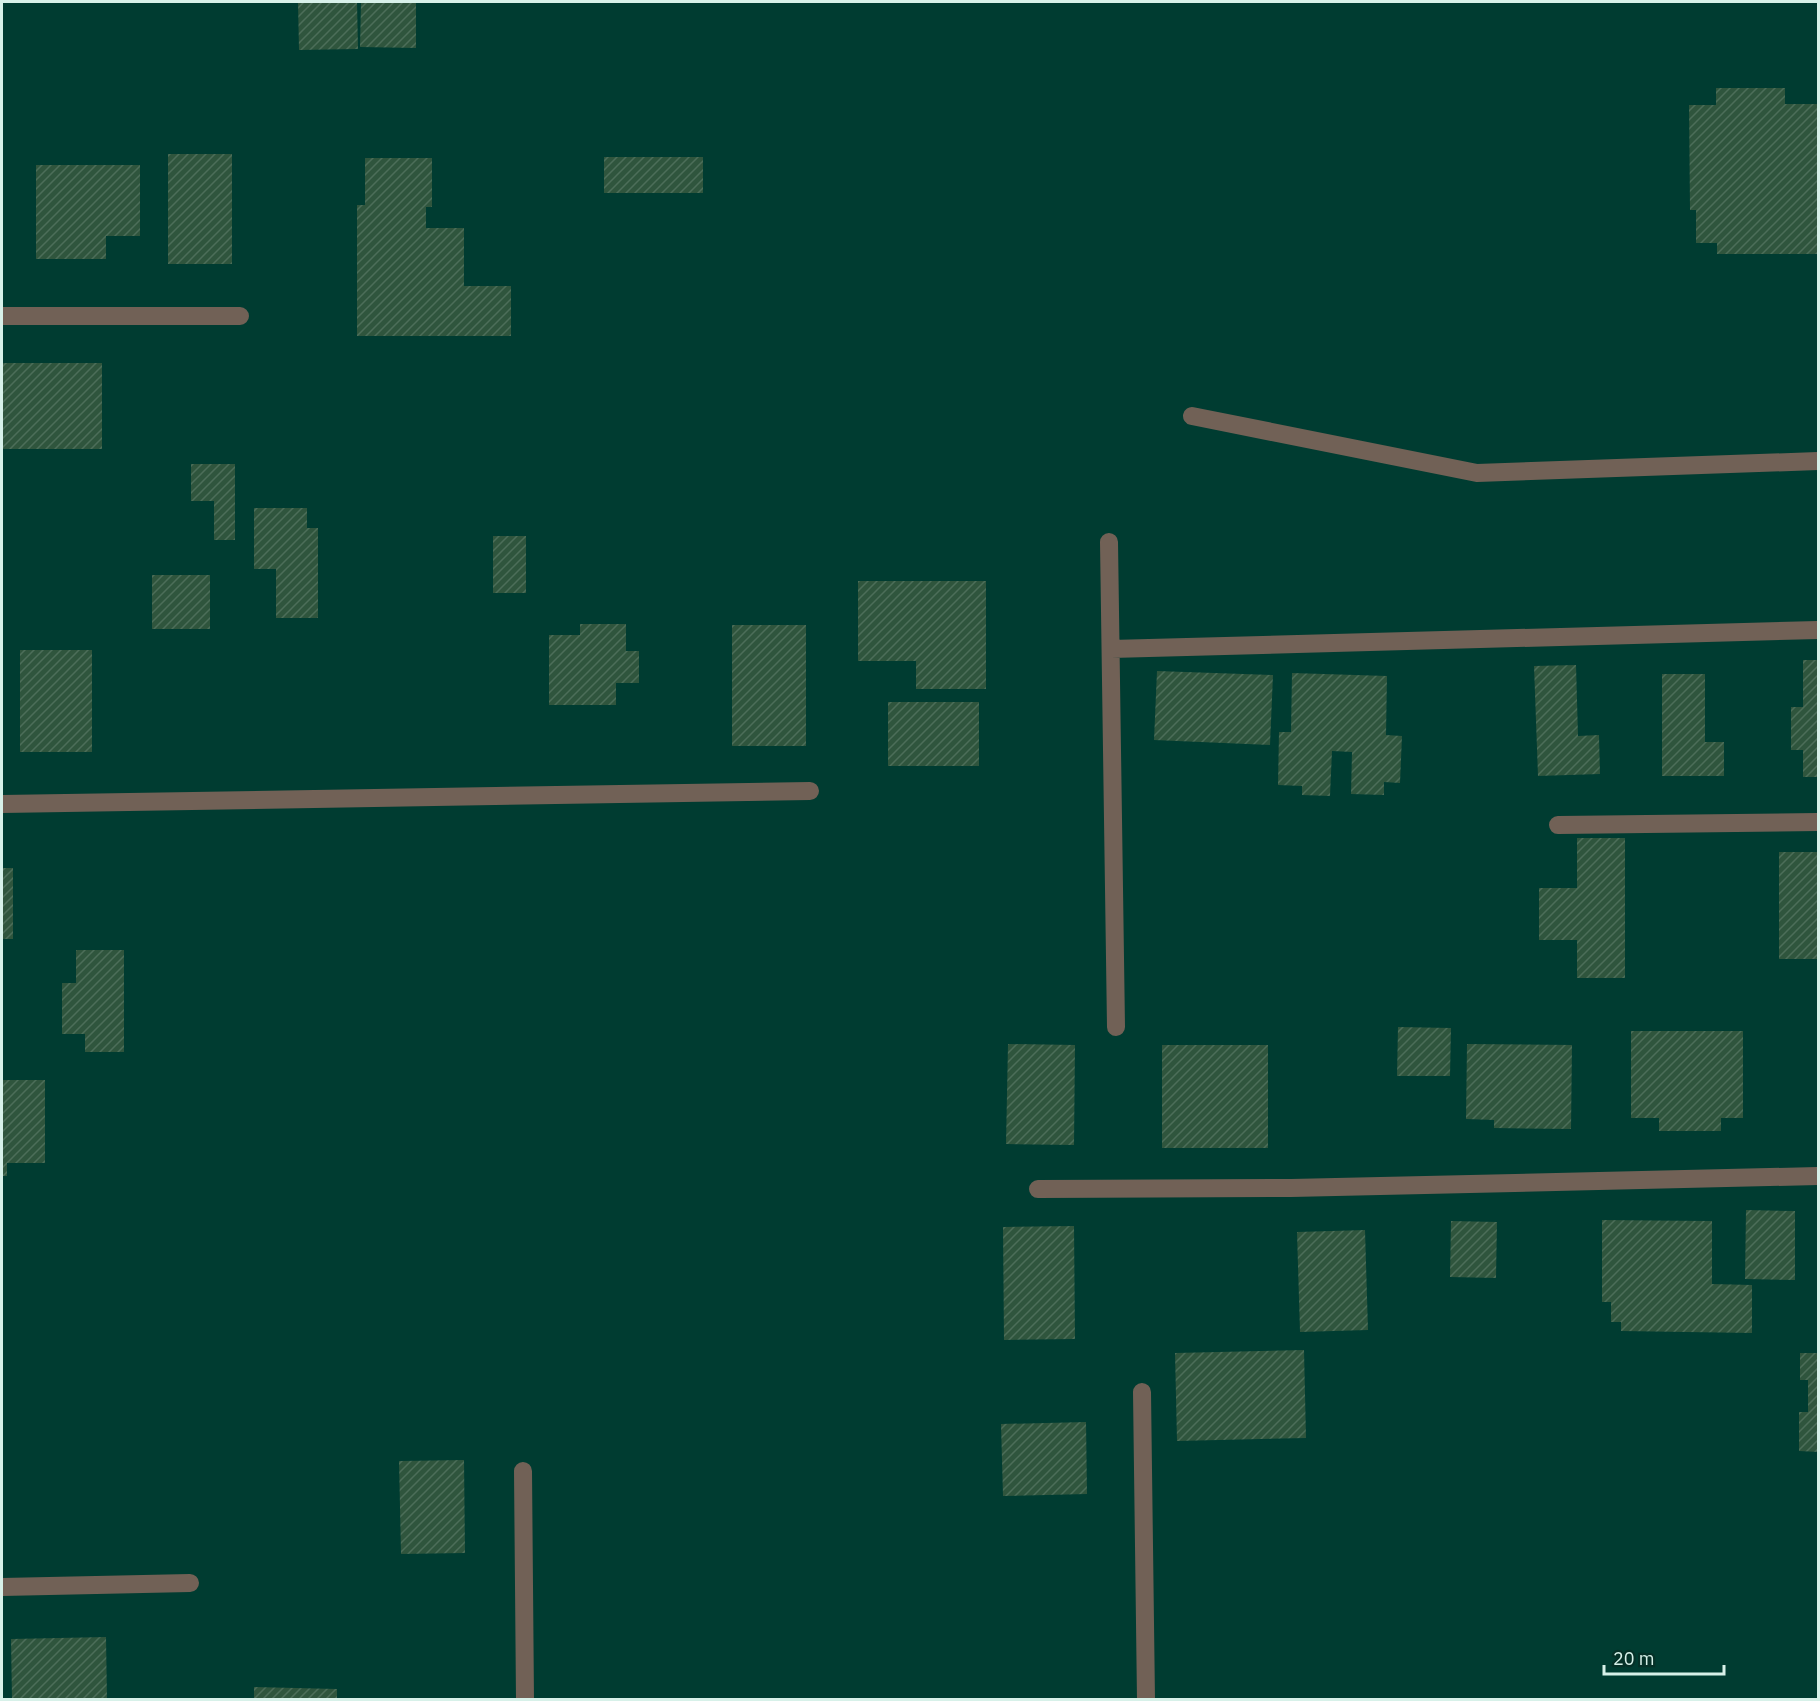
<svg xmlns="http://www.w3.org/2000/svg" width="1820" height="1701" viewBox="0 0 1820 1701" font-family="'IBM Plex Sans',sans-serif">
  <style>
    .building { fill: url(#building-hatch) }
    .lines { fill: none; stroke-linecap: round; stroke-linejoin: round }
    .minor { stroke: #716156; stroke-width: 18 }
  </style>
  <defs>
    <pattern id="building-hatch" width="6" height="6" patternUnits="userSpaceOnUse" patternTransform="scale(1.5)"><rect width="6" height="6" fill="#2f553d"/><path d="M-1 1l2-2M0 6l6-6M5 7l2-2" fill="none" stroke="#4c6e59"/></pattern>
  </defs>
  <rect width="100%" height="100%" fill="#003c31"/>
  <path class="building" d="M 298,2 L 357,2 L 358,49 L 299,50 Z
    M 361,2 L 416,2 L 416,48 L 360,47 Z
    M 1716,88 L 1785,88 L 1785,104 L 1818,104 L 1818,254 L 1717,254 L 1717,243 L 1696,243 L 1696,210 L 1690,210 L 1689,105 L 1716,105 Z
    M 168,154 L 232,154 L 232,264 L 168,264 Z
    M 604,157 L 703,157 L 703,193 L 604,193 Z
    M 365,158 L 432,158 L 432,207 L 426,207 L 426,228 L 464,228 L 464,286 L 511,286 L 511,336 L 357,336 L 357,205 L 365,205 Z
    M 36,165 L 140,165 L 140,236 L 106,236 L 106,259 L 36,259 Z
    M 2,363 L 102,363 L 102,449 L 2,449 Z
    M 191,464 L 235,464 L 235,540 L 214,540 L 214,501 L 191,501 Z
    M 254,508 L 307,508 L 307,528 L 318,528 L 318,618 L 276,618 L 276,569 L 254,569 Z
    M 493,536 L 526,536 L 526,593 L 493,593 Z
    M 152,575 L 210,575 L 210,629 L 152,629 Z
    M 858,581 L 986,581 L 986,689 L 916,689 L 916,661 L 858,661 Z
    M 580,624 L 626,624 L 626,651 L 639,651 L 639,683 L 616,683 L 616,705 L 549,705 L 549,635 L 580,635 Z
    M 732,625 L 806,625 L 806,746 L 732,746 Z
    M 20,650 L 92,650 L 92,752 L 20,752 Z
    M 1803,660 L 1818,660 L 1818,777 L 1803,777 L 1803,750 L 1791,750 L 1791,707 L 1803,707 Z
    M 1576,665 L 1578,736 L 1599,735 L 1600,774 L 1538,776 L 1534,666 Z
    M 1157,671 L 1273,675 L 1270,745 L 1154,740 Z
    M 1292,673 L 1387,676 L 1386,735 L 1402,736 L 1400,783 L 1384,782 L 1384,795 L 1351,794 L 1352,752 L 1332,751 L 1330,796 L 1302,795 L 1302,786 L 1278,785 L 1279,732 L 1291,732 Z
    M 1662,674 L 1705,674 L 1705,742 L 1724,742 L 1724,776 L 1662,776 Z
    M 888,702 L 979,702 L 979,766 L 888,766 Z
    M 1577,838 L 1625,838 L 1625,978 L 1577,978 L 1577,940 L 1539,940 L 1539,888 L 1577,888 Z
    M 1779,852 L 1818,852 L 1818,959 L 1779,959 Z
    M 2,868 L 13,868 L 13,939 L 2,939 Z
    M 76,950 L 124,950 L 124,1052 L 85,1052 L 85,1034 L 62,1034 L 62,983 L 76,983 Z
    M 1398,1027 L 1451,1028 L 1450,1076 L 1397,1076 Z
    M 1631,1031 L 1743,1031 L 1743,1118 L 1721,1118 L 1721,1131 L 1659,1131 L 1659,1118 L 1631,1118 Z
    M 1008,1044 L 1075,1045 L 1074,1145 L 1006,1144 Z
    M 1467,1044 L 1572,1045 L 1571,1129 L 1494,1128 L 1494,1120 L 1466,1119 Z
    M 1162,1045 L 1268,1045 L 1268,1148 L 1162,1148 Z
    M 2,1080 L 45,1080 L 45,1163 L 7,1163 L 7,1176 L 2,1176 Z
    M 1746,1210 L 1795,1211 L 1795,1280 L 1745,1279 Z
    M 1602,1220 L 1712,1221 L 1712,1284 L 1752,1285 L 1752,1333 L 1621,1331 L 1621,1322 L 1611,1322 L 1611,1302 L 1602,1302 Z
    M 1451,1221 L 1497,1222 L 1496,1278 L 1450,1277 Z
    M 1074,1226 L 1075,1339 L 1004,1340 L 1003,1227 Z
    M 1365,1230 L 1368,1330 L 1300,1332 L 1297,1232 Z
    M 1304,1350 L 1306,1438 L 1177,1441 L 1175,1353 Z
    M 1800,1353 L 1818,1353 L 1818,1452 L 1799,1451 L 1799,1412 L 1808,1412 L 1808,1380 L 1800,1380 Z
    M 1086,1422 L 1087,1494 L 1003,1496 L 1001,1424 Z
    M 464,1460 L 465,1553 L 401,1554 L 399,1461 Z
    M 106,1637 L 107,1700 L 12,1700 L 11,1639 Z
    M 254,1687 L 337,1689 L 337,1700 L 254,1700 Z"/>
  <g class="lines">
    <path class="minor" d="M 2,316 L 240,316
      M 1192,416 L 1477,473 L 1818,461
      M 1109,542 L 1116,1027
      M 1111,649 L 1818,630
      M 2,804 L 810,791
      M 1558,825 L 1818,822
      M 1038,1189 L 1291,1188 L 1818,1176
      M 1142,1392 L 1146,1700
      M 523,1471 L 525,1700
      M 2,1587 L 190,1583"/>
  </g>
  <rect width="1820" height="1701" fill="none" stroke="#d7f1e9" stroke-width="6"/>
  <path d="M1604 1665v9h120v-9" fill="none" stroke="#d7f1e9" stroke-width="3"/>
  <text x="1613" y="1665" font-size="18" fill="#d7f1e9" stroke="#053027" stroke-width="4.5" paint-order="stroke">20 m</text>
</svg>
